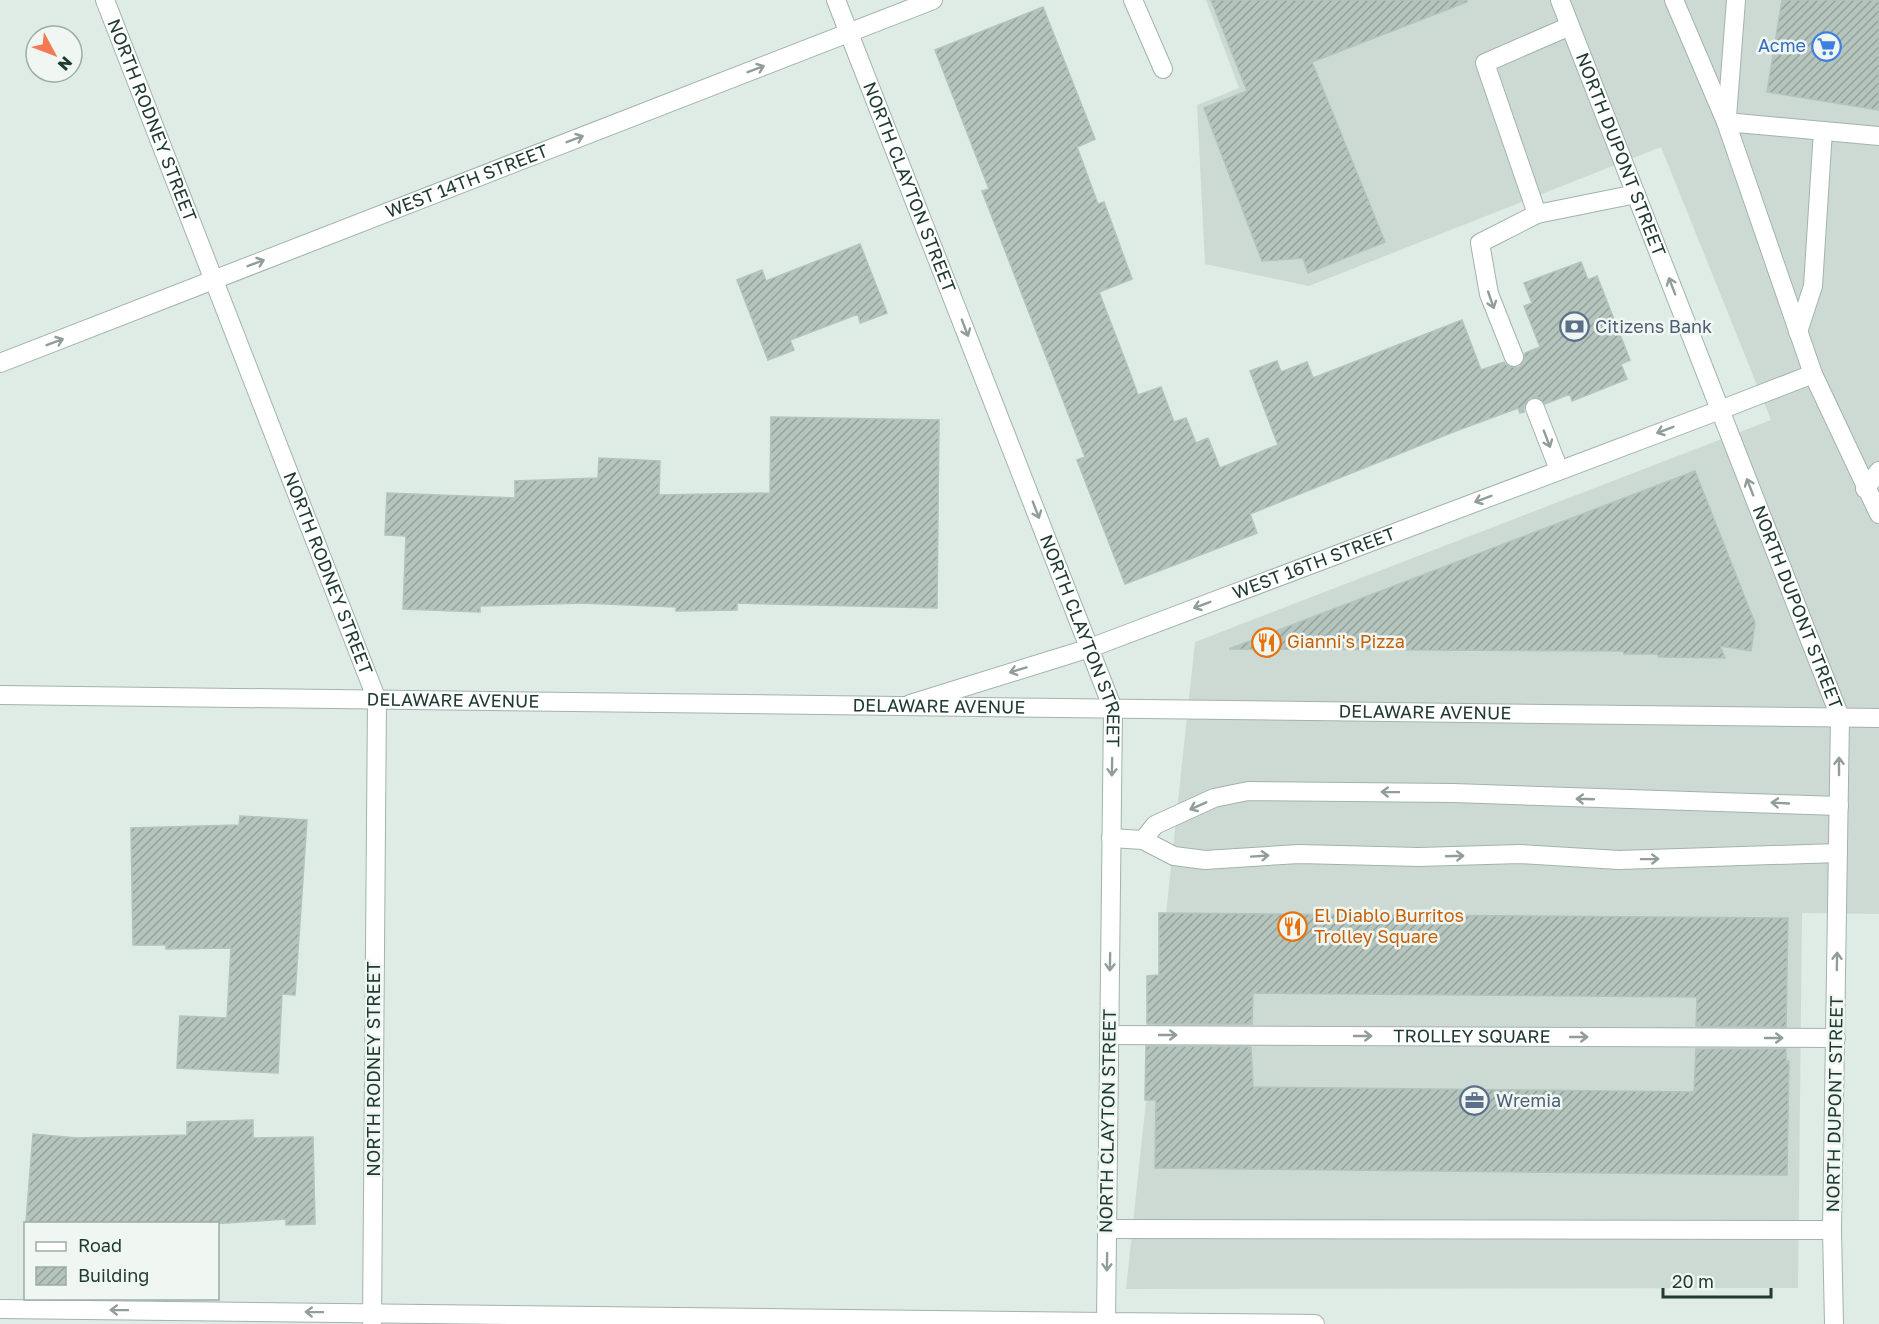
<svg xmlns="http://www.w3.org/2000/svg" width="1879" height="1324" viewBox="0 0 1879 1324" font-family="'Golos Text',sans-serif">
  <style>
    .built { fill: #cddad4 }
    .building { fill: url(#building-hatch); stroke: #b2c4bc; stroke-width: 1.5 }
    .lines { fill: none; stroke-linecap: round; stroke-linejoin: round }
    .service-casing { stroke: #a2b3ac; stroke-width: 20 }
    .minor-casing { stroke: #a2b3ac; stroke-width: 20 }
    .tertiary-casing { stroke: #a2b3ac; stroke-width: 20 }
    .service { stroke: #fff; stroke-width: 18 }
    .minor { stroke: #fff; stroke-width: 18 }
    .tertiary { stroke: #fff; stroke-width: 18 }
    .oneway { stroke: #909d99 }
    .labels { text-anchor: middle; stroke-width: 5; stroke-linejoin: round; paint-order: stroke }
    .shop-label { font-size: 18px; fill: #366cbe; stroke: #f0f7f3; text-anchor: end }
    .street-label { font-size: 18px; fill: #203b33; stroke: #f0f7f3 }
    .service-label { font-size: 18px; fill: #4e5e75; stroke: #f0f7f3; text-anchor: start }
    .food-label { font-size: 18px; fill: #c56008; stroke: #f0f7f3; text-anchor: start }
  </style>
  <defs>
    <pattern id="building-hatch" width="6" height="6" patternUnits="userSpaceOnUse" patternTransform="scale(1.5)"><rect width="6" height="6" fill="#b5c5be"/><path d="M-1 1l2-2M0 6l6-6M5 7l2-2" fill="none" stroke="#93a19b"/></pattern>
  </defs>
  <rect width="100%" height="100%" fill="#dfebe5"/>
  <path class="built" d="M 1206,0 L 1879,0 L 1879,914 L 1802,913 L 1798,1288 L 1126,1289 L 1195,642 L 1771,420 L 1661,147 L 1309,286 L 1205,264 L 1197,105 L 1239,88 Z"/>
  <path class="building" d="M 1211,0 L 1467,0 L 1467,2 L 1312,62 L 1385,242 L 1308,273 L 1303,258 L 1262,261 L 1204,108 L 1247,91 Z
    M 1782,0 L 1879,0 L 1879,110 L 1767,92 Z
    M 1043,7 L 1095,139 L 1077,147 L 1098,204 L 1104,202 L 1132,279 L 1099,292 L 1127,365 L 1138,395 L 1161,387 L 1174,422 L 1186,418 L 1196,443 L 1208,438 L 1220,468 L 1278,445 L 1250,371 L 1277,361 L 1281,372 L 1307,362 L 1313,378 L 1462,320 L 1481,370 L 1504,362 L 1508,366 L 1518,368 L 1523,363 L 1525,353 L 1540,347 L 1524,306 L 1532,303 L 1524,283 L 1581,262 L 1588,280 L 1597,276 L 1630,360 L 1621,364 L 1627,379 L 1572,401 L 1570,394 L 1545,404 L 1537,397 L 1530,398 L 1524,406 L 1524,412 L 1520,413 L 1518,408 L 1453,432 L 1250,514 L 1257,533 L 1125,584 L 1077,460 L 1085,457 L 982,191 L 989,189 L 935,50 Z
    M 860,244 L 887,313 L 860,323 L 858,314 L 790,340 L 794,350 L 768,360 L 737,280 L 762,270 L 766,281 Z
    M 771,417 L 939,420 L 937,608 L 737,603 L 737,610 L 676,611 L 676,607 L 584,603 L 480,606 L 480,612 L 403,609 L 406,536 L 385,535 L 387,493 L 515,498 L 515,481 L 598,478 L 599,458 L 660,461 L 659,495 L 770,493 Z
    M 1695,471 L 1755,623 L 1751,651 L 1720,646 L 1725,658 L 1659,657 L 1657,654 L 1624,654 L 1623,651 L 1229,649 Z
    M 240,816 L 307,820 L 295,995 L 282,994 L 278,1073 L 177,1068 L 180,1016 L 227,1018 L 231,948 L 166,949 L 166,945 L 133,945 L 131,828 L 239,825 Z
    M 1159,913 L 1788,918 L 1786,1027 L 1696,1026 L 1697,997 L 1253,993 L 1252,1024 L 1147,1024 L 1147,976 L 1159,975 Z
    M 1146,1046 L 1251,1047 L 1253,1087 L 1694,1092 L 1696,1049 L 1786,1049 L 1786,1061 L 1789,1061 L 1787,1175 L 1155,1168 L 1156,1100 L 1145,1100 Z
    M 253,1120 L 253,1138 L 313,1137 L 315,1224 L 286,1225 L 286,1219 L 211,1224 L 26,1222 L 33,1134 L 77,1138 L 187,1135 L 187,1122 Z"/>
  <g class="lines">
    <defs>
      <g id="service">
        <path d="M 1133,0 L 1163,69"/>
        <path d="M 1674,0 L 1726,122"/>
        <path d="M 1570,26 L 1485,63 L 1537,214 L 1636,194"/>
        <path d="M 1727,117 L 1736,0"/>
        <path d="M 1798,332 L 1813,286 L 1823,131"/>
        <path d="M 1514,357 L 1489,294 L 1480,243 L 1537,214"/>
        <path d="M 1813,374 L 1726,122 L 1879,136"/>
        <path d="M 1535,408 L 1559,470"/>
        <path d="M 1720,410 L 1813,374 L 1879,514"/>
        <path d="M 1865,489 L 1879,471"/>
        <path d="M 1111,838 L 1143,840 L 1174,856 L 1205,860 L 1299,854 L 1419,857 L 1520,854 L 1619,860 L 1838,853"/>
        <path d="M 1143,840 L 1155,825 L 1214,798 L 1248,791 L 1453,793 L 1839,806"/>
        <path id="s1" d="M 1109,1035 L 1836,1038"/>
        <path d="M 1107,1229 L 1832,1230"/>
      </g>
      <g id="minor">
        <path id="s2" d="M 105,0 L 377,700 L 372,1324"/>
        <path id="s3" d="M 0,363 L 933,0"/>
        <path id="s4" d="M 910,704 L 1090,648 L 1720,410"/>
        <path d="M 0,1309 L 1106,1322"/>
      </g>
      <g id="tertiary">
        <path id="s5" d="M 836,0 L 1113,709 L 1106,1322 L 1315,1324"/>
        <path id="s6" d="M 1560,0 L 1840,717 L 1832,1230 L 1834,1324"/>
        <path id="s7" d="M 0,695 L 1879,718"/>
      </g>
    </defs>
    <use href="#service" class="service-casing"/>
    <use href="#minor" class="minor-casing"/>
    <use href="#tertiary" class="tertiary-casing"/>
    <use href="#service" class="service"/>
    <use href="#minor" class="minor"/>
    <use href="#tertiary" class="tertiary"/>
  </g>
  <defs><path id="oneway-shaft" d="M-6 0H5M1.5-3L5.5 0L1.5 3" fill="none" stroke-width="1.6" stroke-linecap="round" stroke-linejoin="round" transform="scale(1.5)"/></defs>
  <g class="oneway">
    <use href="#oneway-shaft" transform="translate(756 69) rotate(-21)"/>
    <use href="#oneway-shaft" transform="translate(575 139) rotate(-21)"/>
    <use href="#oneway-shaft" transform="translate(256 263) rotate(-21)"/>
    <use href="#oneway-shaft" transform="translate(1672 286) rotate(-111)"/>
    <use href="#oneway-shaft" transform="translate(1491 300) rotate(71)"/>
    <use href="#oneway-shaft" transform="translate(965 328) rotate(69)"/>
    <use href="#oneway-shaft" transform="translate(55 342) rotate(-21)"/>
    <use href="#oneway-shaft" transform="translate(1665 430) rotate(159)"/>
    <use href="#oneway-shaft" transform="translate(1547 439) rotate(69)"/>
    <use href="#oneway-shaft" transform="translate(1750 487) rotate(-111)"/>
    <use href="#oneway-shaft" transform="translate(1483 499) rotate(159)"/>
    <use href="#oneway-shaft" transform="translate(1036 510) rotate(69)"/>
    <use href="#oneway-shaft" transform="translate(1202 605) rotate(159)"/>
    <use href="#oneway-shaft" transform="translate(1018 670) rotate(163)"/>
    <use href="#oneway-shaft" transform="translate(1839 766) rotate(-90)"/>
    <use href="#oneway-shaft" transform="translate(1112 767) rotate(91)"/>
    <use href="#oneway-shaft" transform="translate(1390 792) rotate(-179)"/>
    <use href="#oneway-shaft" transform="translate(1585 799) rotate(-178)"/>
    <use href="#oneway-shaft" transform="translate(1780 803) rotate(-177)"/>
    <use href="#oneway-shaft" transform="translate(1198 806) rotate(156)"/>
    <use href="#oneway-shaft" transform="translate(1260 856) rotate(-4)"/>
    <use href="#oneway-shaft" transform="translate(1455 856) rotate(-2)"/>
    <use href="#oneway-shaft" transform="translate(1650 859) rotate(-1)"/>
    <use href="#oneway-shaft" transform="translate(1837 961) rotate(-89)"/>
    <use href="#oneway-shaft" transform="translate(1110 962) rotate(91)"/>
    <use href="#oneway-shaft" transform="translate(1168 1035)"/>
    <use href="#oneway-shaft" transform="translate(1363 1036)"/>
    <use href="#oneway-shaft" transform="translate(1579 1037)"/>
    <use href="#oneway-shaft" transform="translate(1774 1038)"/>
    <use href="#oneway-shaft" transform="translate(1107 1262) rotate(91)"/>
    <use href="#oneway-shaft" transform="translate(119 1310) rotate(-179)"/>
    <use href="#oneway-shaft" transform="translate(314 1312) rotate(-179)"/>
  </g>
  <defs>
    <symbol id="supermarket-ring" viewBox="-11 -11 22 22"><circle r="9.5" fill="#f0f7f3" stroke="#3f7fe0" stroke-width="1.5"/><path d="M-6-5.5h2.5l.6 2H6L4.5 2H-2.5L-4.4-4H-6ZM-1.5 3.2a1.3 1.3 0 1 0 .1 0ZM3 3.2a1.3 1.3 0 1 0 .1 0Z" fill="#3f7fe0"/></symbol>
    <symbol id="bank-ring" viewBox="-11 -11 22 22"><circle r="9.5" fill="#f0f7f3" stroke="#5c6f8a" stroke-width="1.5"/><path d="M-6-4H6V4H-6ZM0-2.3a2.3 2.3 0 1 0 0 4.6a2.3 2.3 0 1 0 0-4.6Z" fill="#5c6f8a"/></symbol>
    <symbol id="restaurant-ring" viewBox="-11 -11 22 22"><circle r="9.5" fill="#f0f7f3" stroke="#e8710a" stroke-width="1.5"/><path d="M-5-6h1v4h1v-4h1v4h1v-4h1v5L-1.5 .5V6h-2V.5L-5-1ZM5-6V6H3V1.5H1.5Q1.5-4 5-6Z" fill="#e8710a"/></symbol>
    <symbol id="office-ring" viewBox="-11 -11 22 22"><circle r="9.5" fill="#f0f7f3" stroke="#5c6f8a" stroke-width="1.5"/><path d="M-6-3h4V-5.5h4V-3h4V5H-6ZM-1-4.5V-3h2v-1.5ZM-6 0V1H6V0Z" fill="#5c6f8a"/></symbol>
  </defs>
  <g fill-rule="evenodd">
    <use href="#supermarket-ring" x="1810" y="30" width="33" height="33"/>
    <use href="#bank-ring" x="1558" y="310" width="33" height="33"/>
    <use href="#restaurant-ring" x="1250" y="626" width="33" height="33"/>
    <use href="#restaurant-ring" x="1276" y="910" width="33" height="33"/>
    <use href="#office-ring" x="1458" y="1084" width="33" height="33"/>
  </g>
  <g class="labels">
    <g class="shop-label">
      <text x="1806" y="52">Acme</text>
    </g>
    <g class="street-label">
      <text dy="6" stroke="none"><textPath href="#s2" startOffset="129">NORTH RODNEY STREET</textPath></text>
      <text dy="6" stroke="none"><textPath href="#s6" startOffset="166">NORTH DUPONT STREET</textPath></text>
      <text dy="6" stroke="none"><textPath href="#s3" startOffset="501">WEST 14TH STREET</textPath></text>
      <text dy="6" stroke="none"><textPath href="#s5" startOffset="201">NORTH CLAYTON STREET</textPath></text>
      <text dy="6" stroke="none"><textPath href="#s4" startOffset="428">WEST 16TH STREET</textPath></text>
      <text dy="6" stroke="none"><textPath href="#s2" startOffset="615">NORTH RODNEY STREET</textPath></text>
      <text dy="6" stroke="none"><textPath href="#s6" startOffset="652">NORTH DUPONT STREET</textPath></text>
      <text dy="6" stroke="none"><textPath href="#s5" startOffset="687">NORTH CLAYTON STREET</textPath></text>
      <text dy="6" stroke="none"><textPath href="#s7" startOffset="453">DELAWARE AVENUE</textPath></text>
      <text dy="6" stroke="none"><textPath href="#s7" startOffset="939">DELAWARE AVENUE</textPath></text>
      <text dy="6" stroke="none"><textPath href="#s7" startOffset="1425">DELAWARE AVENUE</textPath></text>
      <text dy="6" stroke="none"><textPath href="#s1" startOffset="363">TROLLEY SQUARE</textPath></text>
      <text transform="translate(374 1069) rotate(-90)" y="6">NORTH RODNEY STREET</text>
      <text transform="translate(1835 1104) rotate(-89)" y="6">NORTH DUPONT STREET</text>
      <text transform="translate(1108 1121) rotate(-89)" y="6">NORTH CLAYTON STREET</text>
    </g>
    <g class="service-label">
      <text x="1595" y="333">Citizens Bank</text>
      <text x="1496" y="1107">Wremia</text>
    </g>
    <g class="food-label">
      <text x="1287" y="648">Gianni's Pizza</text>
      <text x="1314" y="922">El Diablo Burritos<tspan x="1314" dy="21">Trolley Square</tspan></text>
    </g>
  </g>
  <rect x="24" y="1222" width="195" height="78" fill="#f0f7f3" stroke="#9daca6" stroke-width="1.5"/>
  <rect x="36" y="1242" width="30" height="9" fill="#ffffff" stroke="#9daca6" stroke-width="1.5"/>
  <text x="78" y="1252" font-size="18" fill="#203b33">Road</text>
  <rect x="36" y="1267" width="30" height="18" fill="url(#building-hatch)" stroke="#9daca6" stroke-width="1.5"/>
  <text x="78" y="1282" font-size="18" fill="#203b33">Building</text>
  <g transform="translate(54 54) rotate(131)"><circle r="28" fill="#f0f7f3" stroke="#9daca6" stroke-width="1.5"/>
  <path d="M0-4.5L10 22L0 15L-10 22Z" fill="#f37a55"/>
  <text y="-9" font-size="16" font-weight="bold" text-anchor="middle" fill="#203b33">N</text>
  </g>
  <path d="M1663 1288v9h108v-9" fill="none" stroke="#203b33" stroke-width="3"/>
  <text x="1672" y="1288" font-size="18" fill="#203b33" stroke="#f0f7f3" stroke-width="4.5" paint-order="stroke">20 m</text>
</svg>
